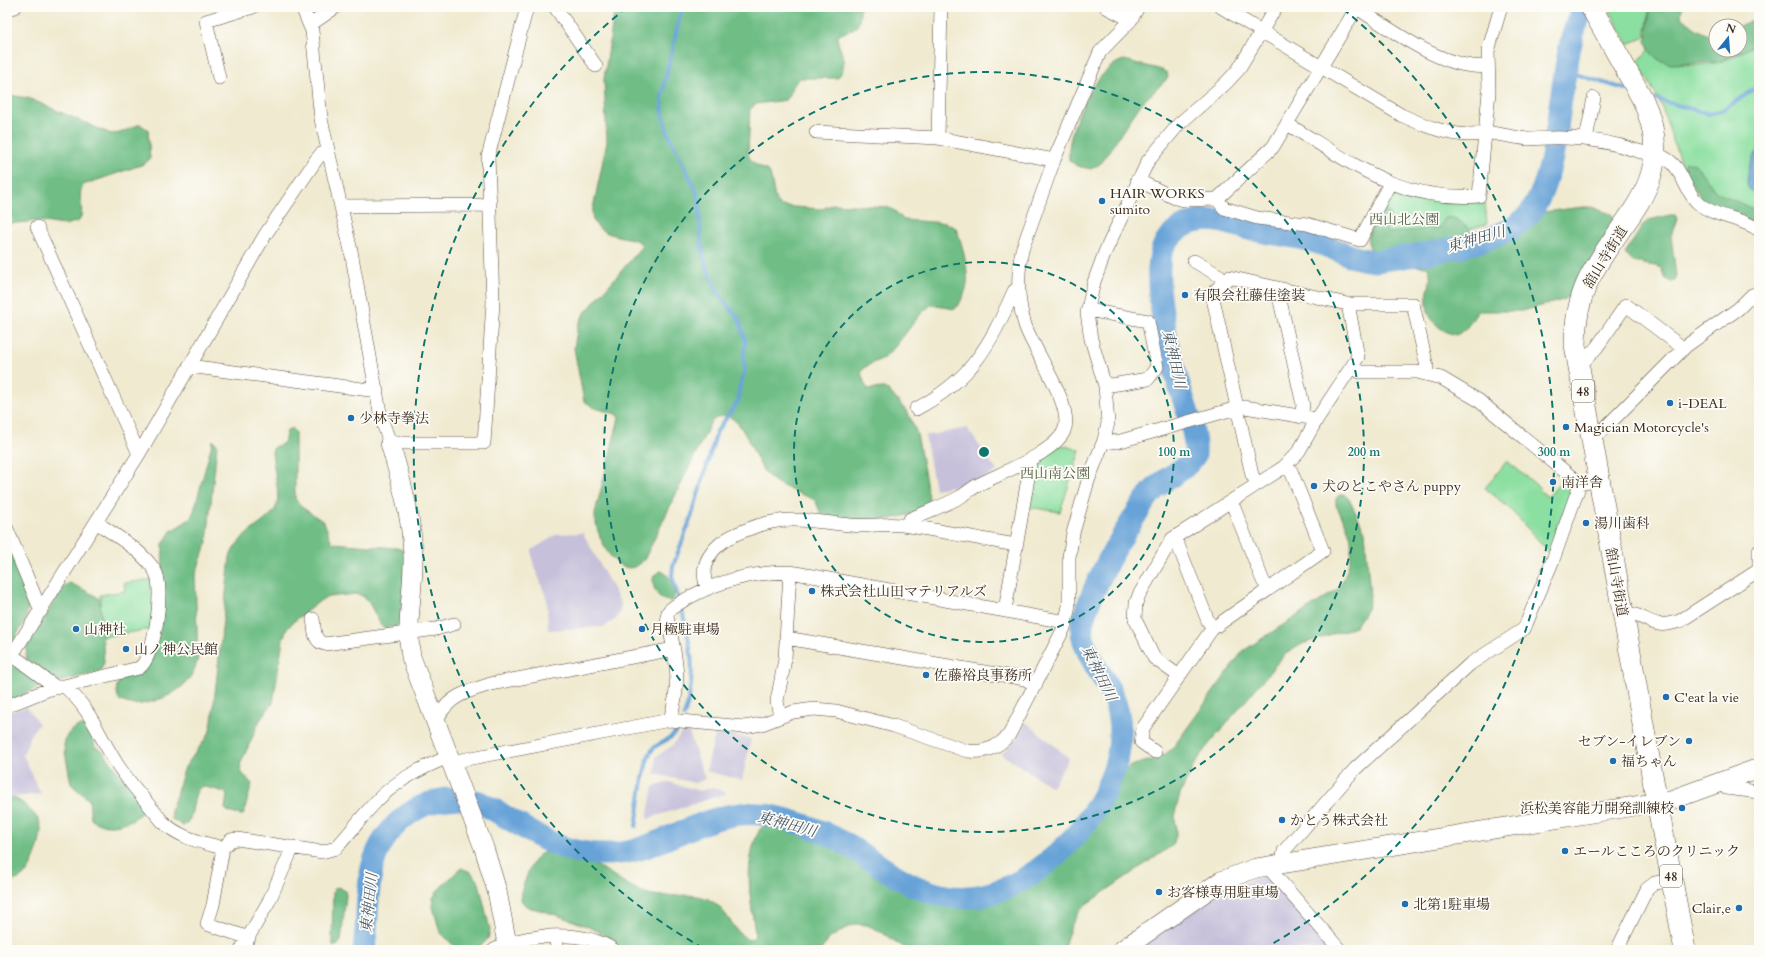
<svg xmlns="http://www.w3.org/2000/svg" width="1766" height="957" viewBox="0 0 1766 957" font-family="Cardo,'Noto Serif JP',serif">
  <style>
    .industrial { fill: #c6c0da }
    .green { fill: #8bdfa0; stroke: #63845f }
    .forest { fill: #70be86; stroke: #567452 }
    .water { fill: #67a3d8; stroke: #51667b }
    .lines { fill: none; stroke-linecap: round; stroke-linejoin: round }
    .stream { stroke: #67a3d8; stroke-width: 4 }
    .river { stroke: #67a3d8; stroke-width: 23 }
    .street-casing { stroke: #564739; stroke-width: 14 }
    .secondary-casing { stroke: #564739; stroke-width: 20 }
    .primary-casing { stroke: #564739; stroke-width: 22 }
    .street { stroke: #fff; stroke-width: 13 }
    .secondary { stroke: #fff; stroke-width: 19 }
    .primary { stroke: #fff; stroke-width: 21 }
    .ring { fill: none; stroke: #0f766e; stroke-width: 2; stroke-dasharray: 7 5 }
    .poi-dot { fill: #1f6fb2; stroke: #fdfcf7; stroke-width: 1.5 }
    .labels { text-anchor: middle; stroke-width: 3.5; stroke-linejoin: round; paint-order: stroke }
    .shield { fill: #fdfcf7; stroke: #75695f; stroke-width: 1 }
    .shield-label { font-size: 13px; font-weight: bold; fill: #3b2a1e }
    .poi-label { font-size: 14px; fill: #3b2a1e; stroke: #fdfcf7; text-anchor: start }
    .park-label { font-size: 14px; fill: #536045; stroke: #fdfcf7 }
    .street-label { font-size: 14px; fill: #3b2a1e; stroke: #fdfcf7 }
    .water-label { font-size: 15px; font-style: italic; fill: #4d5a68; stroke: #fdfcf7 }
    .centre { fill: #0f766e; stroke: #fdfcf7; stroke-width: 2 }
    .ring-label { font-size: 12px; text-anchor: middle; font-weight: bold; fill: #0f766e; stroke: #fdfcf7; stroke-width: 3.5; stroke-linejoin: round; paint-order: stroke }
  </style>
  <rect width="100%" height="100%" fill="#fdfcf7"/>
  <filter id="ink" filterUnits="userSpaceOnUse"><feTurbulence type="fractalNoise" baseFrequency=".025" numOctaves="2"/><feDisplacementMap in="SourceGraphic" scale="8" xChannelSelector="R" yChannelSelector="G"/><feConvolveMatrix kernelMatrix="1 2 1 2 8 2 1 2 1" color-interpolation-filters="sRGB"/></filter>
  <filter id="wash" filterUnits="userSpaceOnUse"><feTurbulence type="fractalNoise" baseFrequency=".012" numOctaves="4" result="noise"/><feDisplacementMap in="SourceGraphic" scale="16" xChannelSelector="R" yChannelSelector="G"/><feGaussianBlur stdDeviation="0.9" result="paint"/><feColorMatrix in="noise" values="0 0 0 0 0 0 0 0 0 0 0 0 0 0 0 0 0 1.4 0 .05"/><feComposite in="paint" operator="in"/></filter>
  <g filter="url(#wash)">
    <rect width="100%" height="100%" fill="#f0ead0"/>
    <path class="industrial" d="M 967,428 L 997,471 L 968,487 L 967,484 L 935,489 L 925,436 Z
      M 583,533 L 621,604 L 620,612 L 616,619 L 604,627 L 548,630 L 547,600 L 532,559 L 532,550 L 557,534 Z
      M 27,707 L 39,724 L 31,733 L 23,755 L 41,794 L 7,798 L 7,713 Z
      M 1026,722 L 1069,758 L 1052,787 L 1001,754 L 1016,740 Z
      M 688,730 L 705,779 L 695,783 L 655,774 L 656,757 L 672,746 L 682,732 Z
      M 716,731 L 751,739 L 742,780 L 706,771 Z
      M 669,782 L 700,791 L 712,787 L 727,793 L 647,819 L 653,787 Z
      M 1264,875 L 1270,876 L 1334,950 L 1136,950 L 1225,889 Z"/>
    <path class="green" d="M 1610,7 L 1650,7 L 1645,37 L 1628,44 L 1609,9 Z
      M 1759,43 L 1759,225 L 1683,170 L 1661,105 L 1638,62 L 1649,49 C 1659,67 1701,67 1719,62 C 1733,58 1746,49 1759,43 Z
      M 1395,192 C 1426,201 1453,204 1485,201 L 1487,224 L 1449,235 L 1369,243 L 1368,234 L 1391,193 Z
      M 1061,445 L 1080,450 L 1060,512 L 1028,507 L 1041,459 Z
      M 1507,461 L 1540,488 L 1539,490 L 1548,497 L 1564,478 L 1572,485 L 1573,489 L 1550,553 L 1508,507 L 1485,488 Z
      M 154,579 L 152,629 L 102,637 L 100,595 L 125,591 L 124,583 Z"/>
    <path class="forest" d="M 615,7 L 860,7 C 860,33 856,25 838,36 C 835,47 853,62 837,78 L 800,78 L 795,83 L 786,100 L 756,104 L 750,109 L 748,154 C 751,165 762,166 770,173 L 775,198 L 780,206 L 822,209 L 834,204 L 887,207 L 895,211 L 904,220 L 946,223 L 956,228 C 961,239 969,271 967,283 C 966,292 961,302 955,309 L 931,305 C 913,318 903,341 886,356 C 879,362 864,364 861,373 L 866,387 L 869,389 L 884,388 L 889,391 L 908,413 L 917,434 L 929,498 L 927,506 C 919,510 912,514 904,516 C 884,522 841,522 821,514 L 816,502 L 813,499 C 799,493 779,487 767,475 C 752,459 740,396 711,422 L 644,560 C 618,588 594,533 595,513 L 619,418 L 616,414 L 595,408 L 584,401 L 574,348 L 578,325 L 584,314 L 642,247 L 640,242 L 635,240 C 618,235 593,235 592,213 L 607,142 L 604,79 Z
      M 1650,7 L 1682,7 L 1681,16 C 1689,24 1705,37 1716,36 L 1716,50 L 1740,50 L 1739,26 L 1759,17 L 1759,43 L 1719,62 L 1671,64 L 1659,60 L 1651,53 L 1646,42 Z
      M 1124,60 L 1162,70 L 1167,73 L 1168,78 L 1141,104 L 1100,164 L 1091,169 L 1077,166 L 1069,160 C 1065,132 1096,66 1124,60 Z
      M 7,95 L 28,98 L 111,134 L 120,133 L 140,124 L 148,130 L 150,159 L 144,164 L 83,185 C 76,196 86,210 79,221 L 64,225 L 38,221 L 7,224 Z
      M 1686,162 L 1690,162 L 1695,164 L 1716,192 L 1753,209 L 1759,209 L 1759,225 L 1723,211 L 1702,200 L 1683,170 Z
      M 1583,207 L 1591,207 L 1611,214 L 1615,221 L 1570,296 L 1563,300 L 1522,311 L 1478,311 L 1465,330 L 1456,335 C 1438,331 1425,317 1427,297 C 1428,287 1434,276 1427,267 L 1387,264 L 1370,248 L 1367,239 L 1380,213 L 1383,211 L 1387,211 L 1390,214 L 1386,229 L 1387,233 L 1438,228 L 1440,227 L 1445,218 C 1468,213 1476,255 1499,243 L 1504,224 L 1511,216 Z
      M 1670,215 L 1675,215 L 1677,218 L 1671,236 L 1676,276 L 1675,280 L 1671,282 L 1665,278 L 1661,268 C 1651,263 1630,266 1625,253 L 1644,224 L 1649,220 Z
      M 291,428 L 295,432 L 295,499 L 303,508 L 324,522 L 332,543 L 397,548 L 403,550 L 407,554 L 401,625 L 387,628 L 382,627 L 368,601 L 361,595 L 355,594 L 328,597 L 321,600 L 293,622 L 287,629 L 283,639 L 273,703 L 260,720 L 240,765 L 242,773 L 252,784 L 244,812 L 243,815 C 237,815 229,813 225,809 L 227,795 L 225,792 L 202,786 C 189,793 197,820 183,826 L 172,819 L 171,811 L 185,767 L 209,734 L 212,721 L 230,557 C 239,531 271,523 277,505 C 280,492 273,466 272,452 L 274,447 L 284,443 L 287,431 Z
      M 213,440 L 217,444 L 207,542 L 195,576 L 198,658 C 192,684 175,695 151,702 C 139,705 131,706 119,700 C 112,680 122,676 140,672 L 161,618 L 163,544 L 171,531 L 190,519 L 194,511 Z
      M 1339,495 L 1345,495 L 1349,499 L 1365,532 L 1370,597 L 1367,609 L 1355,627 L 1302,644 L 1284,655 L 1205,749 L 1193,767 L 1180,794 L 1175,813 L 1176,835 L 1173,845 L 1085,905 C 1072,919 1068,933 1063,950 L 908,950 L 878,930 L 867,925 L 857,924 L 848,927 L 829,939 L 821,950 L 626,950 C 599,927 562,916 528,907 C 522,903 520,900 521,892 C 526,880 531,856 545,852 C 552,850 559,853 566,855 C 576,858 587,861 597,866 C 613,874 626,885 642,892 C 663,901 688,890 708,899 C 726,907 732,930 748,940 L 754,938 L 755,932 C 750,896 743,862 760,829 C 763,827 766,825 768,824 C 774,823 781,825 786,826 C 840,839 876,881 926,898 C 947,905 972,907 994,899 C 1035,886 1077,853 1099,816 C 1106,804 1115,780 1124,771 C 1135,760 1156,764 1172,749 L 1243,651 L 1337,590 C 1346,580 1353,553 1351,539 C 1349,528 1341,516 1336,505 L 1336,499 Z
      M 7,540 L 30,601 L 25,621 L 7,651 Z
      M 661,571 C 671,574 678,594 672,601 C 659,603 650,586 654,575 Z
      M 70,583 L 96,596 L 100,600 L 104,663 L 100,672 L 57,682 L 26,659 L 27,646 L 64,586 Z
      M 15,665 L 46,684 L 7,702 L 7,674 Z
      M 79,726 C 96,726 93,735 95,747 L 102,750 L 144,806 C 140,824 103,831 91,819 L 89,800 L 71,784 L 64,746 C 65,736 70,729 79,726 Z
      M 7,798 C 15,797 20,801 26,806 C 31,811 37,816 40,823 C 44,834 34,864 26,873 C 21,879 14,881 7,882 Z
      M 461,868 L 471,872 L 479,883 L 490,930 L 488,939 L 476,950 L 458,950 L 440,932 L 433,907 L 433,898 L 438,890 Z
      M 339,887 L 345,891 L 346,895 L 341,941 L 337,946 L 333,945 L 332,941 L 333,892 L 334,889 Z"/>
    <path class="water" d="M 1759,151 L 1759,194 C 1755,193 1750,192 1748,187 C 1745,179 1751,154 1759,151 Z"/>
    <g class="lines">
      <path class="stream" d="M 1565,71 L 1628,90
        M 1656,99 L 1709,114 L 1721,111 L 1759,86
        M 679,600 L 672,576 L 673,566 L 692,515 L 717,431 L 739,400 L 739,389 L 745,370 L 743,358 L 746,343 L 739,319 L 719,295 L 706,267 L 701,242 L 699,203 L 697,192 L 668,133 L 663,116 L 662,98 L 665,81 L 682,7
        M 681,607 C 692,647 697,676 684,716
        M 636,826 C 639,810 643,761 652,750 C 661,739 671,743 680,726
        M 632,851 L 633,842"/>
      <path class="river" d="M 364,950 C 368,923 366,895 372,868 C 383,821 432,787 479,802 C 515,819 545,848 587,853 C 603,855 621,854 636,850 C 679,837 721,806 767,815 C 796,821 824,830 849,846 C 880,865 910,890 946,896 C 1025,911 1122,808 1120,732 C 1120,719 1117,706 1112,695 C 1102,673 1076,643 1083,620 C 1094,584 1112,552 1132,521 C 1138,511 1145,499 1154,490 C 1166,476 1185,472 1195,455 C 1197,432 1185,407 1179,385 C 1169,354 1153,285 1161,254 C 1163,245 1170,236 1178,230 C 1189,222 1204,219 1218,221 C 1232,223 1245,229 1259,231 C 1278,235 1297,236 1315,242 C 1336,248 1353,260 1375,261 C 1416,255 1510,246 1533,209 C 1554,175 1556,130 1562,92 C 1566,67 1571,29 1584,7"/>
    </g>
  </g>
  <g filter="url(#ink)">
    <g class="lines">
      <defs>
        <path id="street" d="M 302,7 L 312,31 L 321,119 L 351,251 L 381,418 L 390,443 L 484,443 L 493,302 L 488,157 L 527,7
          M 555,7 L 596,66
          M 1106,7 L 1131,20
          M 1221,7 L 1401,115 C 1423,125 1447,135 1471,135 C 1478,135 1485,132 1492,133 C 1504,135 1516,138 1528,139 C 1540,139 1552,137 1564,138 C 1590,138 1614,143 1638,151 C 1647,154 1657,153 1665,158 C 1683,167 1684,191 1698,203 C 1716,218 1741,217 1759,230
          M 1357,7 L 1273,147 L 1217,199 L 1224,208 L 1257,218 L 1307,224 L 1360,240 L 1390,183
          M 1357,8 C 1392,30 1445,71 1487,66
          M 7,9 L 15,7
          M 310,25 L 336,7
          M 219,78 L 206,21 L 253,7
          M 1287,124 C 1353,163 1398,202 1479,196 L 1489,92 L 1488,51 L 1501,7
          M 816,132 L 938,138 L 1054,160
          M 938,138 L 941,7
          M 1586,139 L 1594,98
          M 1137,180 L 1175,198 L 1184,200 L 1217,199
          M 341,206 L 490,205
          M 37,227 L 139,454
          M 1194,261 L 1220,276 L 1225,281
          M 1281,289 L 1279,296 L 1303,405 L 1301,417
          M 1088,310 L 1148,321 L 1157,367 L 1148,379 L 1105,386
          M 1577,360 L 1586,359 L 1597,347 L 1626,305 L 1683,348
          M 189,366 L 377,391
          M 1352,367 L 1360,372 L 1417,372 L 1441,378 L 1478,400 L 1580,484 L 1589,482
          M 916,409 C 972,379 989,347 1014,291 L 1018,291
          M 1590,432 L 1602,431 L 1686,346 L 1738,309 L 1752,295 L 1759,293
          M 1104,440 L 1117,442 L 1237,408 L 1245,407 L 1317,419
          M 1258,484 L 1252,475 L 1212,294 L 1229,277 L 1347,304 L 1413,304 L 1427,367 L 1426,373
          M 1230,502 L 1234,508 L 1263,581 L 1269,589
          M 908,526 L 910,519 C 926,512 944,506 960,497 C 967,493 973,487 980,484 C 1001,473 1054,453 1064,431 C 1075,407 1033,350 1025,325 C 1017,300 1017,276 1022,250 L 1054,160 L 1100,52 L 1131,20 L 1138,7
          M 7,529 L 41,611
          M 1172,539 L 1178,545 L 1208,621 L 1213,628
          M 1759,551 L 1759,565
          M 708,588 C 701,575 704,562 713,551 C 722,540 733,535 746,530 C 784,514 811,521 850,525 C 867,527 885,523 902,525 C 940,530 978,539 1016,545
          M 1005,610 L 1030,467 L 1027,461
          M 1623,614 C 1637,612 1645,621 1658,624 C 1665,626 1673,623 1680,621 L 1759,570
          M 313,619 C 315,629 313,642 325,644 L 436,629 L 454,624
          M 786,638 L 1025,679 L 1036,685
          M 12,655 L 57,688
          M 7,663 L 139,454 L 265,235 L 316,160 L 321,154 L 329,153
          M 1179,676 L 1154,658 L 1135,619 L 1136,603 L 1139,595 L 1172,539 L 1284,467 L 1299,451 L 1317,419 L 1358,357 L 1348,304
          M 64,686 C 92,710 98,735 117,764 C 130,784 147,802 162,821 C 179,838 201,842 223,848
          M 7,706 L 47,690 L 139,668 C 155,658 165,587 155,571 C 142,550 116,536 96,522
          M 434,717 L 439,716 C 450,695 470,691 491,684 L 674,649
          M 780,717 L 777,701 L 785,659 L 790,572
          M 670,720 C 682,680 676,657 667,617 L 668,612 C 672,607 678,604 683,601 C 715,582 753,572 790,572 L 1066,622
          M 1155,752 L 1141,742 L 1143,728 L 1212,629 L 1323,551 L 1291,471 L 1286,465
          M 451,762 L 670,720 L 744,727 L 762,724 L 793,712 L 814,709 L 836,711 L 894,726 L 967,751 C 985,753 997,748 1009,735 L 1064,628 L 1069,606 L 1069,557 L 1073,533 L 1088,481 L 1104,440 L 1108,423 L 1105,386 L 1091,339 L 1087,313 L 1094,282 L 1105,252 L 1148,161 L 1179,124 L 1226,83 L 1238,70 L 1276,7
          M 1723,781 L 1726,788 L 1759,792
          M 1282,863 L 1284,851 L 1355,769 L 1470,664 L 1524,629 L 1553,560 L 1580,484
          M 1266,865 L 1340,950
          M 556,937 L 557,950
          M 249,938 L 207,924 L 213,905 L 223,848 L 231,840 L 237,839 L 322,852 L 336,848 C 349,834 360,819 372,806 C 393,782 420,768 449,757
          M 241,950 L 269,901 L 293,847
          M 494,950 C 525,933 584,929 614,950
          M 1617,950 L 1647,889 L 1655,883 L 1672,880"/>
        <path id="secondary" d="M 390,443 C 401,481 412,517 413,556 C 414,590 405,623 411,657 L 484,848 L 497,891 L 507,944
          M 1122,950 L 1221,881 L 1256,868 L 1671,800 L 1759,768"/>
        <path id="primary" d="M 1591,7 L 1642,98 C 1682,184 1619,215 1587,283 C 1578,303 1575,324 1575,345 L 1655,791 L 1685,950"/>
      </defs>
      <use href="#street" class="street-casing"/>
      <use href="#secondary" class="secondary-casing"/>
      <use href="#primary" class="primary-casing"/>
      <use href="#street" class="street"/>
      <use href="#secondary" class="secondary"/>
      <use href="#primary" class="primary"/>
    </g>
  </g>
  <g class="ring">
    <circle cx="984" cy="452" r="190"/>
    <circle cx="984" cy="452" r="380"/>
    <path d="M703 948A570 570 0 0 1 625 9M1343 9A570 570 0 0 1 1265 948"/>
  </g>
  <g class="poi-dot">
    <circle cx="1102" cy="201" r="4"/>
    <circle cx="1185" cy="295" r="4"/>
    <circle cx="1670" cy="403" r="4"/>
    <circle cx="351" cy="418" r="4"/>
    <circle cx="1566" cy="427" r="4"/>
    <circle cx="1553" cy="482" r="4"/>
    <circle cx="1314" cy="486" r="4"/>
    <circle cx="1586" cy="523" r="4"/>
    <circle cx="812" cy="591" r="4"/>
    <circle cx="76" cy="629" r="4"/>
    <circle cx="642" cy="629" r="4"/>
    <circle cx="126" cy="649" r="4"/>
    <circle cx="926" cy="675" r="4"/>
    <circle cx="1666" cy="697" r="4"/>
    <circle cx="1689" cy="741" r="4"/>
    <circle cx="1613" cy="761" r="4"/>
    <circle cx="1682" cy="808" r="4"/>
    <circle cx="1282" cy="820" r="4"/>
    <circle cx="1565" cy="851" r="4"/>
    <circle cx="1159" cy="892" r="4"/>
    <circle cx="1405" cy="904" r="4"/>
    <circle cx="1739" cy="908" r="4"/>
  </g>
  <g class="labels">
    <g class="shield">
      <rect x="1572" y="380" width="22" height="22" rx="3"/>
      <rect x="1660" y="865" width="22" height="22" rx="3"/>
    </g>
    <g class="shield-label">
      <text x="1583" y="396">48</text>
      <text x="1671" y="881">48</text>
    </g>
    <g class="poi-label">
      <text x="1110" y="198">HAIR WORKS<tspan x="1110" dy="16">sumito</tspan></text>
      <text x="1193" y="300">有限会社藤佳塗装</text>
      <text x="1678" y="408">i-DEAL</text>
      <text x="359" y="423">少林寺拳法</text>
      <text x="1574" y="432">Magician Motorcycle's</text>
      <text x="1561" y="487">南洋舎</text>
      <text x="1322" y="491">犬のとこやさん puppy</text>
      <text x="1594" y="528">湯川歯科</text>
      <text x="820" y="596">株式会社山田マテリアルズ</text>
      <text x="84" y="634">山神社</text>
      <text x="650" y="634">月極駐車場</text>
      <text x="134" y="654">山ノ神公民館</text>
      <text x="934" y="680">佐藤裕良事務所</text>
      <text x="1674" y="702">C'eat la vie</text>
      <text x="1681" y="746" text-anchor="end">セブン-イレブン</text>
      <text x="1621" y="766">福ちゃん</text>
      <text x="1674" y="813" text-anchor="end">浜松美容能力開発訓練校</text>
      <text x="1290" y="825">かとう株式会社</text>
      <text x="1573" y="856">エールこころのクリニック</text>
      <text x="1167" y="897">お客様専用駐車場</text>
      <text x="1413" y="909">北第1駐車場</text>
      <text x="1731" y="913" text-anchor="end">Clair,e</text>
    </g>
    <g class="park-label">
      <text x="1404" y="224">西山北公園</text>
      <text x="1055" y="478">西山南公園</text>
    </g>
    <g class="street-label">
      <text transform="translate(1605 257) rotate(-58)" y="5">舘山寺街道</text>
      <text transform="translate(1617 582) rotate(80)" y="5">舘山寺街道</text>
    </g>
    <g class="water-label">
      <text transform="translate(1476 239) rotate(-16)" y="5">東神田川</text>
      <text transform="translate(1174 359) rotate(77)" y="5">東神田川</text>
      <text transform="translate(1099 673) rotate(64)" y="5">東神田川</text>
      <text transform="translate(787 824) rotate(15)" y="5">東神田川</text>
      <text transform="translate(369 903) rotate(-84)" y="5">東神田川</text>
    </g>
  </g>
  <circle cx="984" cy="452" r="6" class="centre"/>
  <g class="ring-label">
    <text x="1174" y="456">100 m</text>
    <text x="1364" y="456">200 m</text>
    <text x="1554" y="456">300 m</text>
  </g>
  <rect width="1766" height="957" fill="none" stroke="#fdfcf7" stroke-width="24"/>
  <g transform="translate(1728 38) rotate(17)"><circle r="19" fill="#fdfcf7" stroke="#afa8a0"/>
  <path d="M0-3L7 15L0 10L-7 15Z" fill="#1f6fb2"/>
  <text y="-6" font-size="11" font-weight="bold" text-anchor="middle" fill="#3b2a1e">N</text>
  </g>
</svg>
